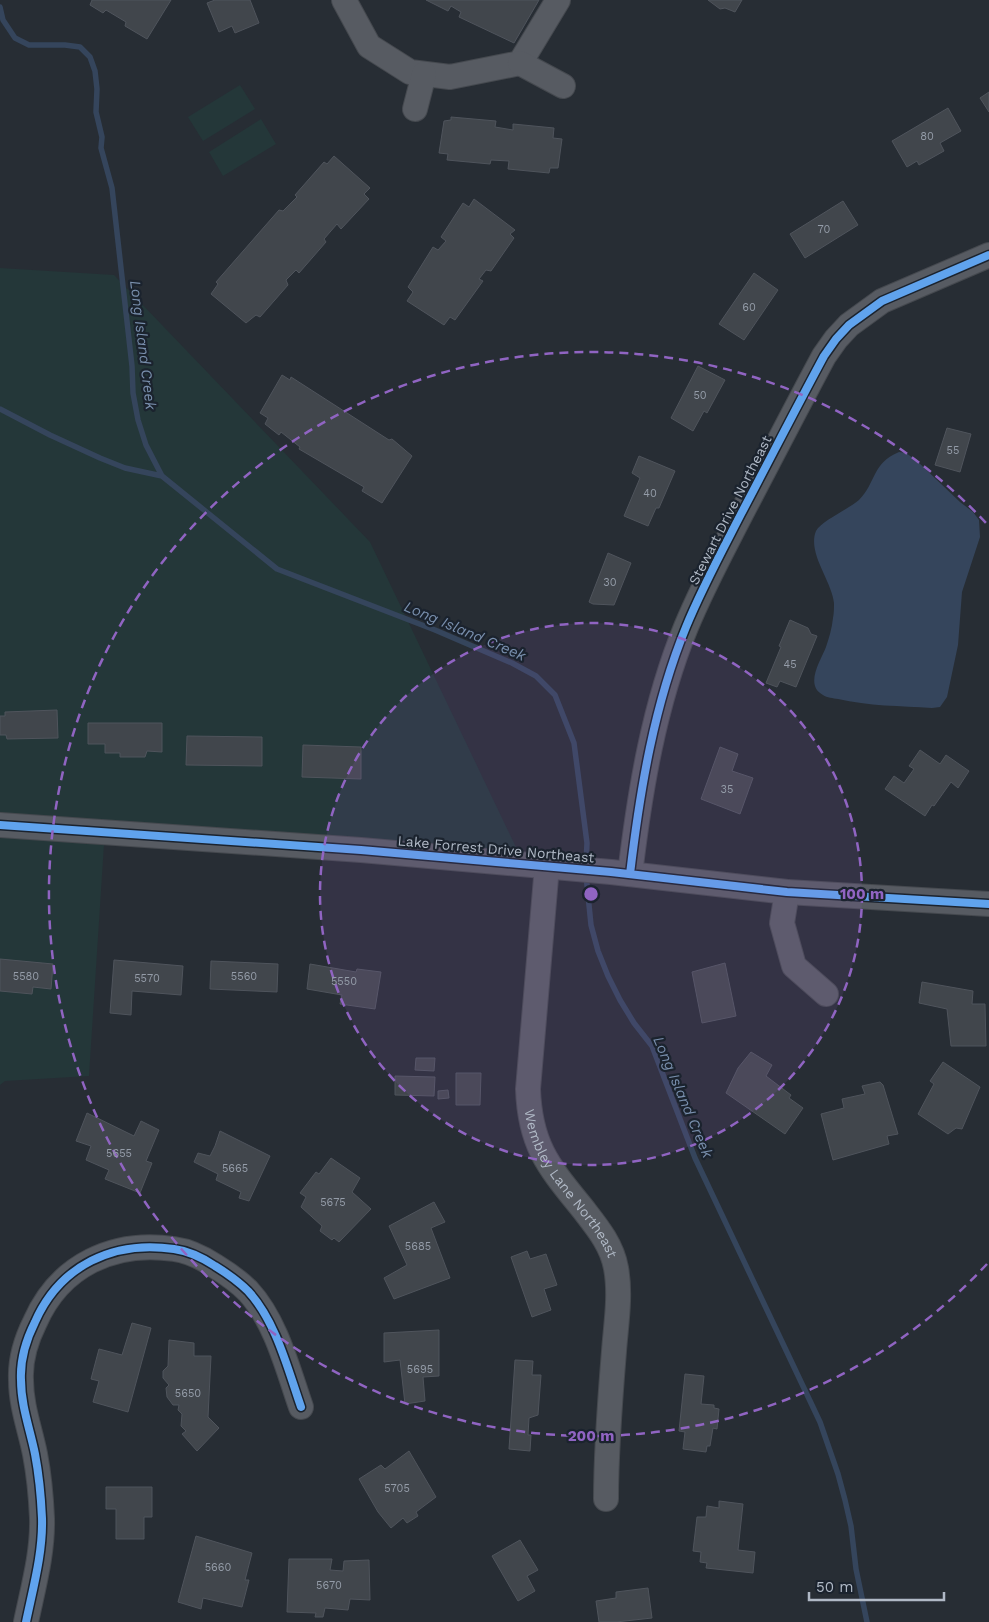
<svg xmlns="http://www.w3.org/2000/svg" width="989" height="1622" viewBox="0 0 989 1622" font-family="'Work Sans',sans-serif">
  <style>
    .green { fill: #243739 }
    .water { fill: #35455c }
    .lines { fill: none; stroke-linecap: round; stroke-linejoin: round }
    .stream { stroke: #35455c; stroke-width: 5.5 }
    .building { fill: #41464c; stroke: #4f545c }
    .minor-casing { stroke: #45494f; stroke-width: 26 }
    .minor { stroke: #575b62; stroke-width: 24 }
    .cycleway-casing { stroke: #1b232e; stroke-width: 11 }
    .cycleway { stroke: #60a3ed; stroke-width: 8 }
    .ring { fill: none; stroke: #9064c2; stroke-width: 2.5; stroke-dasharray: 9 6 }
    .labels { text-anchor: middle; stroke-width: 4.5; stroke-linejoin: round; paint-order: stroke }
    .number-label { font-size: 11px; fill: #949ca8 }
    .street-label { font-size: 14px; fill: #b0b9c6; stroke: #1b232e }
    .water-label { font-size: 15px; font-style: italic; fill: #798fad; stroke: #1b232e }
    .centre { fill: #9064c2; stroke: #1b232e; stroke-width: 2.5 }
    .ring-label { font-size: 15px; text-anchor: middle; font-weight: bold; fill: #9064c2; stroke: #1b232e; stroke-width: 4.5; stroke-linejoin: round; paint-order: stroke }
  </style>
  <rect width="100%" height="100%" fill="#272d34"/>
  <path class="green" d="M 240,85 L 255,109 L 203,141 L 188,117 Z
    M 261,119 L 276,144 L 223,176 L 209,152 Z
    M 0,268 L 114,275 L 370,542 L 525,866 L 105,829 L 89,1076 L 5,1081 L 0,1085 Z"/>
  <path class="water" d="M 899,452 L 906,453 L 917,461 L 960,502 L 973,512 L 979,520 L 980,537 L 962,592 L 958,645 L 947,697 L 940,707 L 932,708 C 901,706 868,706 838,699 C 833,698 827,698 823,695 C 804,685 821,660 826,647 C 829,638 832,628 833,618 C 834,613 834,608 834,603 C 832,581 807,553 816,531 C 821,521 849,509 859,500 C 876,483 872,463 899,452 Z"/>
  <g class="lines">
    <path class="stream" d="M 0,7 L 3,20 L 15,38 L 29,45 L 65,45 L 80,47 L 90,57 L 95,71 L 97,89 L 96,112 L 102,137 L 101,148 L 112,188 L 132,366 L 133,393 L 138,420 L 146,445 L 162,476 L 277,569 L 435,630 L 512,663 L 536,676 L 555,695 L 574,743 L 587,843 L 586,864
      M 0,409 L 50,435 L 100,458 L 125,468 L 162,476
      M 586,875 L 591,925 L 598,951 L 608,976 L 620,1000 L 634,1023 L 652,1046 L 695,1158 L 820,1422 L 838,1474 L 845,1500 L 851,1526 L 856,1569 L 867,1622"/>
  </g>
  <path class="building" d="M 92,0 L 171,0 L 147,39 L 125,26 L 126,22 L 106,10 L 103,13 L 90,5 Z
    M 215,0 L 250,0 L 259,23 L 235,33 L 232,26 L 219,32 L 207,3 Z
    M 426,0 L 539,0 L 514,43 L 459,17 L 461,12 L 451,6 L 448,11 Z
    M 708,0 L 742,0 L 735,12 L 725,8 L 720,9 Z
    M 989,92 L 989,112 L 980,98 Z
    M 948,108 L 961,131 L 940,143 L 944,151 L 919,165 L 917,161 L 907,167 L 892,141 Z
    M 451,117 L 496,121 L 495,127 L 513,130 L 513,124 L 554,128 L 553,138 L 562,139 L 558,168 L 550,168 L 549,173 L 508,169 L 509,161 L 491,160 L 490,164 L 447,160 L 448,154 L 439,153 L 444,121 L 451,120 Z
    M 334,156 L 370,188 L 364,194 L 369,199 L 341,229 L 337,224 L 324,239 L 326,242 L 299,273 L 296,270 L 286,280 L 288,285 L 260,317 L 256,315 L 246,323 L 211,294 L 218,284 L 216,282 L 279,210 L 283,211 L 297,197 L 295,195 L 324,162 L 327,164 Z
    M 474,199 L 515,230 L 510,234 L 514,238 L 491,271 L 486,270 L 479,279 L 483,281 L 455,320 L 450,317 L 444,325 L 407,301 L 413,292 L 408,287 L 433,247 L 438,250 L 446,241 L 441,237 L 463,203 L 469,207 Z
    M 843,201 L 858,225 L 805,258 L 790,234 Z
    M 754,273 L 778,290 L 744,340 L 719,324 Z
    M 698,366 L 725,380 L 707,413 L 704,411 L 693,431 L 671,418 Z
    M 282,375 L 290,380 L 291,377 L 389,440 L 392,439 L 412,456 L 382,503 L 362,491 L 364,487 L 299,449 L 300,447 L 281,432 L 279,435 L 265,424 L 268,418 L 260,413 Z
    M 947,428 L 971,434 L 960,472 L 935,465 Z
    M 639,456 L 675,471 L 659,508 L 656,508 L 648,526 L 624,516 L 640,478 L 632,473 Z
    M 608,553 L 631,563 L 614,605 L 593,604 L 589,602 Z
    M 790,620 L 808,628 L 811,634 L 817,636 L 796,687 L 780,681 L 777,687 L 766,683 L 781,647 L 779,646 Z
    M 57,710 L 58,738 L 7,739 L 6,735 L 0,735 L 0,716 L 5,716 L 5,712 Z
    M 88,723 L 162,723 L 162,752 L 147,751 L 145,757 L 120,757 L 120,753 L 105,753 L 105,744 L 88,744 Z
    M 187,736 L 262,737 L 262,766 L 186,765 Z
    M 303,745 L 361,747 L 361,779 L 302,777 Z
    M 720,747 L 738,754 L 732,771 L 753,778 L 740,814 L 701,799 Z
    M 920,750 L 940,764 L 946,755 L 969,771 L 958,788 L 951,782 L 934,806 L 932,805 L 925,816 L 885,789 L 894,776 L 904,783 L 914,769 L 909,766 Z
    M 0,959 L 53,964 L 51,989 L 33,987 L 32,994 L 0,991 Z
    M 114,960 L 183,966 L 181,995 L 132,991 L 131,1015 L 110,1013 Z
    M 211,961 L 278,964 L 277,992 L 210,989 Z
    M 725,963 L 736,1016 L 702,1023 L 692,972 Z
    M 310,964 L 356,972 L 357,969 L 381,972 L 375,1009 L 340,1004 L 342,995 L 307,989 Z
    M 922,982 L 973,991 L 972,1004 L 985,1004 L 986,1046 L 951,1046 L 947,1009 L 919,1003 Z
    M 751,1052 L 772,1065 L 766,1076 L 791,1095 L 789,1098 L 803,1108 L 785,1134 L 726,1093 L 738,1068 Z
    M 416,1058 L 435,1058 L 434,1071 L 415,1070 Z
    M 943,1062 L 980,1087 L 962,1129 L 956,1128 L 948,1134 L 918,1114 L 934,1084 L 930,1081 Z
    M 456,1073 L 481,1073 L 480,1105 L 456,1105 Z
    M 395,1076 L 435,1077 L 434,1096 L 395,1095 Z
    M 880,1082 L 883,1085 L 898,1134 L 887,1136 L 889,1144 L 833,1160 L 821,1114 L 844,1108 L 842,1099 L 865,1094 L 862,1086 Z
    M 448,1090 L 449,1098 L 438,1099 L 438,1091 Z
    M 87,1113 L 134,1136 L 141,1121 L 159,1130 L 146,1161 L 152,1163 L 140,1193 L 105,1179 L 109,1170 L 86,1160 L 91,1146 L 76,1141 Z
    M 220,1131 L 270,1156 L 249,1201 L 239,1198 L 241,1192 L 216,1180 L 218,1174 L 194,1162 L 198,1153 L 210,1156 L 215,1146 Z
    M 331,1158 L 360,1178 L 352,1192 L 371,1209 L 339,1242 L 334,1238 L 332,1240 L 320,1231 L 322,1226 L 301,1207 L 306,1197 L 300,1193 L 316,1172 L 319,1174 Z
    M 434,1202 L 445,1222 L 431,1228 L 450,1278 L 394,1299 L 384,1278 L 407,1265 L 389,1226 Z
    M 527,1251 L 530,1259 L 546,1254 L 557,1285 L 544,1289 L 551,1310 L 532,1317 L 511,1257 Z
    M 132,1323 L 151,1328 L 128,1412 L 93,1402 L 99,1381 L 91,1379 L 99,1349 L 122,1355 Z
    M 439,1330 L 439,1376 L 423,1377 L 425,1401 L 405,1404 L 400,1360 L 384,1362 L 384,1333 Z
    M 169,1340 L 194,1343 L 194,1356 L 211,1356 L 208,1417 L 219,1428 L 197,1451 L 182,1434 L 186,1431 L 181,1426 L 182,1414 L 178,1410 L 179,1405 L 173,1405 L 167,1397 L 166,1388 L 169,1385 L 163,1378 L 163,1371 L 168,1366 Z
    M 515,1360 L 533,1361 L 532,1375 L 541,1375 L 538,1415 L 529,1418 L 528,1435 L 531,1435 L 530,1451 L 509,1449 Z
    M 685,1374 L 704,1376 L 701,1404 L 714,1405 L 714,1408 L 719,1409 L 717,1429 L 713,1428 L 710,1446 L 707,1446 L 706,1452 L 683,1449 L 685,1432 L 679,1431 Z
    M 409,1451 L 436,1497 L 416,1512 L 418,1516 L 407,1523 L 403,1518 L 391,1528 L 378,1512 L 359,1479 L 381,1465 L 385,1469 Z
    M 106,1487 L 152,1487 L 152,1517 L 144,1517 L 144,1539 L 116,1539 L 116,1509 L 106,1509 Z
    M 719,1501 L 743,1504 L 738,1550 L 755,1552 L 753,1573 L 706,1568 L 707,1563 L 700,1562 L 701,1552 L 693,1551 L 697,1517 L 706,1517 L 707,1506 L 719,1508 Z
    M 196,1536 L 252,1553 L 245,1580 L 249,1580 L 242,1607 L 203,1598 L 201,1609 L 178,1602 Z
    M 520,1540 L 538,1570 L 527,1576 L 535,1591 L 518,1601 L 492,1556 Z
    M 289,1559 L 332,1559 L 330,1570 L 343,1571 L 344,1561 L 369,1560 L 370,1600 L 350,1599 L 348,1610 L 325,1608 L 323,1617 L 315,1617 L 316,1613 L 287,1612 Z
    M 648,1588 L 652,1618 L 616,1622 L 599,1622 L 596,1601 L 616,1598 L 616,1592 Z"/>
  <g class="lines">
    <defs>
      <g id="minor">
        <path d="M 344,0 L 369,46 L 410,72 L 450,77 L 520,63 L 558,0"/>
        <path d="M 520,63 L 563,86"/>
        <path d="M 415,109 L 424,74"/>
        <path d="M 0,825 L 361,850 L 611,872 L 787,892 L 989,904"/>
        <path id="s1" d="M 547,866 L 528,1089 C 530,1146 549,1167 583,1209 C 597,1227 612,1245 616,1268 C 621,1295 616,1324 614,1351 C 610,1400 606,1449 606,1499"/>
        <path d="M 630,874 C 640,790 654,705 686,627 C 702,588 722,551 741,514 C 769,461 796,408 824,356 L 836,339 L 849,325 L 882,301 L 989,255"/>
        <path d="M 787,892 L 782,923 L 794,966 L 826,994"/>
        <path d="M 26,1622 C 33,1588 43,1553 42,1518 C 41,1496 39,1475 35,1454 C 30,1429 21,1406 21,1380 C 20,1360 26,1340 35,1322 C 60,1265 114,1240 174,1249 C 189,1251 203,1258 215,1266 C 228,1274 238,1281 248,1291 C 276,1321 288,1370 301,1407"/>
      </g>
    </defs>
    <use href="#minor" class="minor-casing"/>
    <use href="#minor" class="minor"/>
    <defs>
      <path id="cycleway" d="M 0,825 L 361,850 L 611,872 L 787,892 L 989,904
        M 630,874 C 640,790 654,705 686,627 C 702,588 722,551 741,514 C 769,461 796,408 824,356 L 836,339 L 849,325 L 882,301 L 989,255
        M 26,1622 C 33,1588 43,1553 42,1518 C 41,1496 39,1475 35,1454 C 30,1429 21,1406 21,1380 C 20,1360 26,1340 35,1322 C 60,1265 114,1240 174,1249 C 189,1251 203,1258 215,1266 C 228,1274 238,1281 248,1291 C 276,1321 288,1370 301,1407"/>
    </defs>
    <use href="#cycleway" class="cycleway-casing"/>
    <use href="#cycleway" class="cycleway"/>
  </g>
  <circle cx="591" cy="894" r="271" fill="#9064c2" fill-opacity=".12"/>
  <g class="ring">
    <circle cx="591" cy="894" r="271"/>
    <path d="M987 1264A542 542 0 1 1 987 524"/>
  </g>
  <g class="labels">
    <g class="number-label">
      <text x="927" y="140">80</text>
      <text x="824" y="233">70</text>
      <text x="749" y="311">60</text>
      <text x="700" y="399">50</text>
      <text x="953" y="454">55</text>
      <text x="650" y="497">40</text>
      <text x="610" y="586">30</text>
      <text x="790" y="668">45</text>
      <text x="727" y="793">35</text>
      <text x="26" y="980">5580</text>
      <text x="244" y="980">5560</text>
      <text x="147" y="982">5570</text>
      <text x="344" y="985">5550</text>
      <text x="119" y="1157">5655</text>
      <text x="235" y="1172">5665</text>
      <text x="333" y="1206">5675</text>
      <text x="418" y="1250">5685</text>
      <text x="420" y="1373">5695</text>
      <text x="188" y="1397">5650</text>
      <text x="397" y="1492">5705</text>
      <text x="218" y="1571">5660</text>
      <text x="329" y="1589">5670</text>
    </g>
    <g class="street-label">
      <text transform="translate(730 510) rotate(-63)" y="5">Stewart Drive Northeast</text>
      <text transform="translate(496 849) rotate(5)" y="5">Lake Forrest Drive Northeast</text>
      <text dy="5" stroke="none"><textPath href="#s1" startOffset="330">Wembley Lane Northeast</textPath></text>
    </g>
    <g class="water-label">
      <text transform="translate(143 345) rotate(83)" y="5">Long Island Creek</text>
      <text transform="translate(465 631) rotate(23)" y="5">Long Island Creek</text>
      <text transform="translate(683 1097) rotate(67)" y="5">Long Island Creek</text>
    </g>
  </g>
  <circle cx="591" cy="894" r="8" class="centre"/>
  <g class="ring-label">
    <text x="862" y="899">100 m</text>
    <text x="591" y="1441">200 m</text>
  </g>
  <path d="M809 1592v8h135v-8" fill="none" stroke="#b0b9c6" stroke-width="2.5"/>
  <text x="816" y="1592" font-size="15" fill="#b0b9c6" stroke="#1b232e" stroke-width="4" paint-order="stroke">50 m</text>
</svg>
